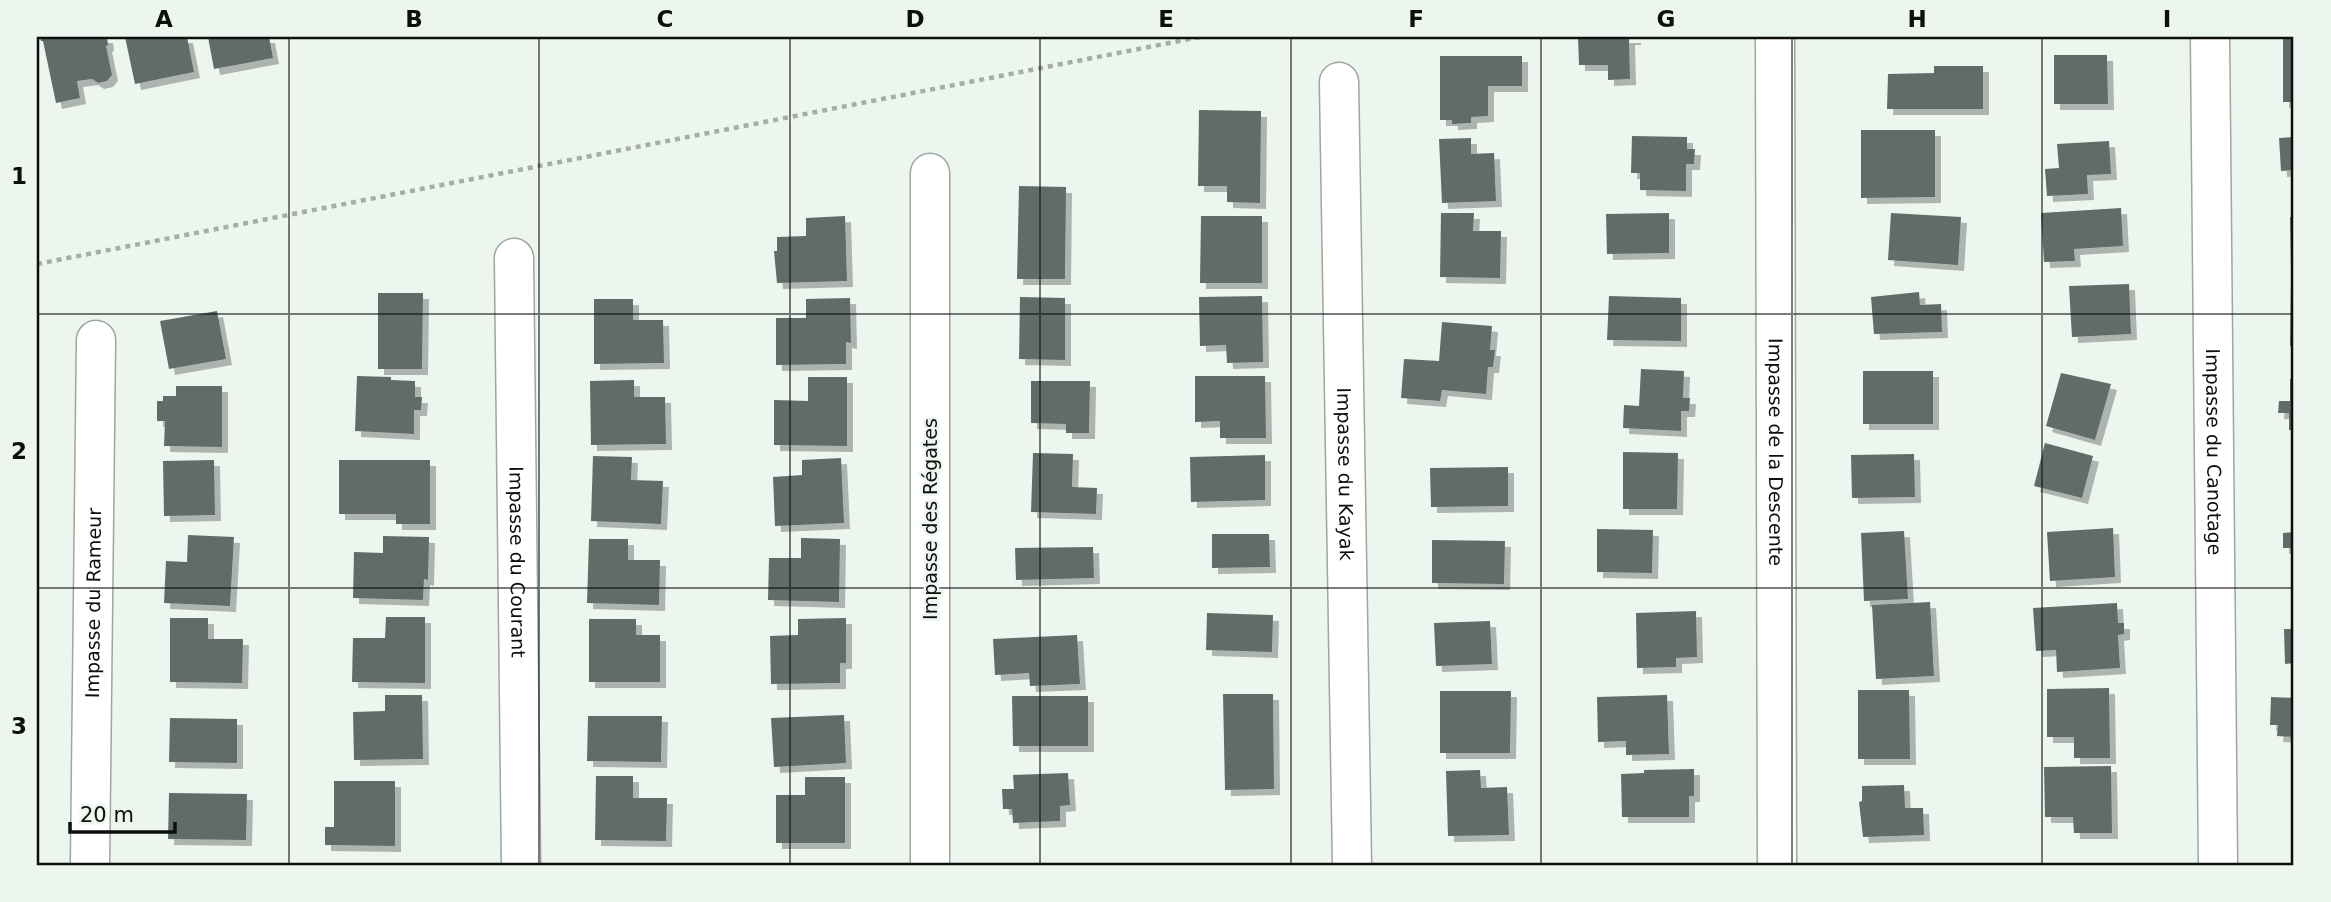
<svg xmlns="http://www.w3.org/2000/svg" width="2331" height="902" viewBox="0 0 2331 902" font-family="'DejaVu Sans',sans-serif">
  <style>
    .building { fill: #616c6a; filter: url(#shadow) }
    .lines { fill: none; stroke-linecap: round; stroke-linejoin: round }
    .minor-casing { stroke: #9da69f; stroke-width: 41 }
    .path { stroke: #a5ada7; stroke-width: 4.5; stroke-dasharray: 5 5; stroke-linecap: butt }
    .minor { stroke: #fff; stroke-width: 38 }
    .grid { fill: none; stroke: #0c0f0c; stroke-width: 2; stroke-opacity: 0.55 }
    .labels { text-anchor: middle; stroke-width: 5; stroke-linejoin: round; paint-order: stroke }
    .street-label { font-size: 19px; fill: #0c0f0c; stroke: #ecf5ee }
    .neatline { fill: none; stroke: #0c0f0c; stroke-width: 2.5 }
    .grid-label { font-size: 23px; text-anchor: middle; font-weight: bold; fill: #0c0f0c }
  </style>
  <defs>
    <filter id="shadow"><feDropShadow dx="6" dy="6" stdDeviation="0" flood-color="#0004"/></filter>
  </defs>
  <rect width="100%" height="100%" fill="#ecf5ee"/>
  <path class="building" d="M 40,37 L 107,37 L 108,45 L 106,46 L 112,75 L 107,81 L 98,83 L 92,79 L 77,81 L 80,98 L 56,103 L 43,41 L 41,41 Z
    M 125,37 L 187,37 L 194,72 L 135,84 Z
    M 208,37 L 269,37 L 273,58 L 214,69 Z
    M 1578,37 L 1635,37 L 1635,39 L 1629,39 L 1630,79 L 1608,80 L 1608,65 L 1579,65 Z
    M 2283,37 L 2294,37 L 2294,102 L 2283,102 Z
    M 2054,55 L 2107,55 L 2108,104 L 2054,104 Z
    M 1440,56 L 1522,56 L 1522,86 L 1488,86 L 1488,116 L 1471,117 L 1471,123 L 1452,124 L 1452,120 L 1440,120 Z
    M 1934,66 L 1983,66 L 1983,109 L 1887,109 L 1888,74 L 1934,73 Z
    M 1199,110 L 1261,111 L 1260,203 L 1227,202 L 1227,186 L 1198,186 Z
    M 1861,130 L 1935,130 L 1935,197 L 1861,198 Z
    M 1632,136 L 1687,137 L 1687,149 L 1695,149 L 1694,164 L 1686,164 L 1686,191 L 1640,190 L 1640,173 L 1631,173 Z
    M 2294,137 L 2294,170 L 2281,171 L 2279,138 Z
    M 1471,138 L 1471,154 L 1494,153 L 1496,201 L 1442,203 L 1439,139 Z
    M 2109,141 L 2111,174 L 2087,175 L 2088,194 L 2047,196 L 2045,169 L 2059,168 L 2057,144 Z
    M 1019,186 L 1066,187 L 1065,279 L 1017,279 Z
    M 2121,208 L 2123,246 L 2074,249 L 2075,261 L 2044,262 L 2041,213 Z
    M 1441,213 L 1474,213 L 1473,231 L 1501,231 L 1500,278 L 1440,277 Z
    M 1669,213 L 1669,253 L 1607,254 L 1606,214 Z
    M 1891,213 L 1961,217 L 1958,265 L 1888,260 Z
    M 845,216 L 847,281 L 777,283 L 774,251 L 777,251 L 777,237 L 806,236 L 806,218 Z
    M 1201,216 L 1262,216 L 1262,283 L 1200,283 Z
    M 2290,217 L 2294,217 L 2294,264 L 2291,264 Z
    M 2129,284 L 2131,334 L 2072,337 L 2069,286 Z
    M 2291,285 L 2294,285 L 2294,347 L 2290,346 Z
    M 1919,292 L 1920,305 L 1941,304 L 1942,332 L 1874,334 L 1871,297 Z
    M 378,293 L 423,293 L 422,369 L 378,369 Z
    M 1262,296 L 1263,362 L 1227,363 L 1226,345 L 1200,346 L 1199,297 Z
    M 1609,296 L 1681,298 L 1681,341 L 1607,340 Z
    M 1020,297 L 1065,298 L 1065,360 L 1019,359 Z
    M 850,298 L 851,343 L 846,342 L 846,364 L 776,365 L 776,318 L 806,318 L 806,299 Z
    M 594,299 L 633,299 L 633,320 L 663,320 L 664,363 L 594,364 Z
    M 217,311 L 226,359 L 169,369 L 160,321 Z
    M 1442,322 L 1492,326 L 1490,350 L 1495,350 L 1493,367 L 1488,367 L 1486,394 L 1442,390 L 1440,401 L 1401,398 L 1404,359 L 1439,361 Z
    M 1641,369 L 1684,371 L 1683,398 L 1690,398 L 1689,411 L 1681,411 L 1681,431 L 1623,428 L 1624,405 L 1639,406 Z
    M 1863,371 L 1933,371 L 1933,424 L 1863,424 Z
    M 2061,373 L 2111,384 L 2095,440 L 2046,426 Z
    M 357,376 L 391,377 L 391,380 L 415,381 L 415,397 L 422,397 L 421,410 L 414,410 L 414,434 L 355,431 Z
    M 1195,376 L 1265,376 L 1266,438 L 1220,438 L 1220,421 L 1195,422 Z
    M 808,377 L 847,377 L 847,446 L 774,445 L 774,400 L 808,401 Z
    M 2290,379 L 2294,380 L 2294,430 L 2289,430 L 2289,413 L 2278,413 L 2279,401 L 2290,401 Z
    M 634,380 L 634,397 L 665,397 L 666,444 L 591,445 L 590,381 Z
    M 1031,381 L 1090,381 L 1089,433 L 1066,433 L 1066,424 L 1031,423 Z
    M 176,386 L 222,386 L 222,447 L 164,446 L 165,421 L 157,421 L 157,401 L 163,401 L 163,396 L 176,396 Z
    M 2045,443 L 2093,456 L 2082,498 L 2034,486 Z
    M 1623,452 L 1678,453 L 1677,509 L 1623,509 Z
    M 1033,453 L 1073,454 L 1072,487 L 1097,488 L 1096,514 L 1031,512 Z
    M 1914,454 L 1915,497 L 1852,498 L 1851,455 Z
    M 1265,455 L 1265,500 L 1191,502 L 1190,457 Z
    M 593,456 L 632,457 L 631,480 L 663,481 L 661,524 L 591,521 Z
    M 841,458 L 844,523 L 775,526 L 773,477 L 802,475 L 802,460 Z
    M 214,460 L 215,515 L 164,516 L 163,461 Z
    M 339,460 L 430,460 L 430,524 L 396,524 L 396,514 L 339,514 Z
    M 1508,467 L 1508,506 L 1431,507 L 1430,468 Z
    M 2113,528 L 2115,577 L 2050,581 L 2047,532 Z
    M 1597,529 L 1653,530 L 1652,573 L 1597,572 Z
    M 1904,531 L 1908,599 L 1864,601 L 1861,533 Z
    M 2294,532 L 2294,548 L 2283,548 L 2283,533 Z
    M 1212,534 L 1269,534 L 1270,567 L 1212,568 Z
    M 188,535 L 234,537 L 230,606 L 164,603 L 166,561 L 187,562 Z
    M 383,536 L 429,537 L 428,580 L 424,579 L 423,600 L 353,598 L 354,552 L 383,553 Z
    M 801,538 L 840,539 L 839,602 L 768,600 L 769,558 L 801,558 Z
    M 589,539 L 628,539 L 628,560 L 660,560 L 659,605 L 587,603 Z
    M 1432,540 L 1505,541 L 1504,584 L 1432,583 Z
    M 1093,547 L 1094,578 L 1016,580 L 1015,548 Z
    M 1930,602 L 1934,676 L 1876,679 L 1872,605 Z
    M 2117,603 L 2118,623 L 2124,623 L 2124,634 L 2118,635 L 2120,668 L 2057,672 L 2056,650 L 2036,651 L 2033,608 Z
    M 1696,611 L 1697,657 L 1676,658 L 1676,667 L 1637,668 L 1636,613 Z
    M 1207,613 L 1273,615 L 1272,652 L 1206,650 Z
    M 386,617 L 425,617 L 425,683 L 352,682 L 353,638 L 385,638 Z
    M 170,618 L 208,618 L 208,639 L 243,639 L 242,683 L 170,682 Z
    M 846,618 L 846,663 L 840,663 L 840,683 L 771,684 L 770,636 L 798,635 L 798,619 Z
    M 589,619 L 636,619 L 636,635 L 660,635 L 660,682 L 589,682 Z
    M 1490,621 L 1492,664 L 1436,666 L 1434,623 Z
    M 2284,629 L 2294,629 L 2294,663 L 2285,664 Z
    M 1077,635 L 1080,684 L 1030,686 L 1029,673 L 995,675 L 993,639 Z
    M 2109,688 L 2110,758 L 2074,758 L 2074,737 L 2047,737 L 2047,689 Z
    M 1858,690 L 1909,690 L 1910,759 L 1858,759 Z
    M 1440,691 L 1511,691 L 1510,753 L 1440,753 Z
    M 1223,694 L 1273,694 L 1274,789 L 1225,790 Z
    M 385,695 L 422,695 L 423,759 L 354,760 L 353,712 L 385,711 Z
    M 1667,695 L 1669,754 L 1626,755 L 1626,741 L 1598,742 L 1597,697 Z
    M 1012,696 L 1088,696 L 1088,746 L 1013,746 Z
    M 2271,697 L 2294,698 L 2294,737 L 2277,736 L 2278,725 L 2270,725 Z
    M 844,715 L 846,763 L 774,767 L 771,718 Z
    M 588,716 L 662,716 L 661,762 L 587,761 Z
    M 170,718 L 237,719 L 237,763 L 169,762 Z
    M 2111,766 L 2112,833 L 2074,833 L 2073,817 L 2045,817 L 2044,767 Z
    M 1694,769 L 1694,796 L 1689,796 L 1689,817 L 1622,817 L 1621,774 L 1644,773 L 1644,770 Z
    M 1480,770 L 1481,788 L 1507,787 L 1509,835 L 1448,836 L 1446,771 Z
    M 1068,773 L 1070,805 L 1060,806 L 1060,821 L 1013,823 L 1012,809 L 1003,809 L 1002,789 L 1014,789 L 1013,775 Z
    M 596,776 L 633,776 L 633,798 L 667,798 L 666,841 L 595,840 Z
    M 805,777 L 845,777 L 845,843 L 776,843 L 776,795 L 805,795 Z
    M 334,781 L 395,781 L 395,846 L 325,845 L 325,827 L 334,827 Z
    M 1904,785 L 1905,808 L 1923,808 L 1924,835 L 1863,837 L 1859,802 L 1862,801 L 1862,786 Z
    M 169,793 L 247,794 L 246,840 L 168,839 Z"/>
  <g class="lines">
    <defs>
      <g id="minor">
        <path id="s1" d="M 1775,37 L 1777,865"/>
        <path id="s2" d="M 2210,37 L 2218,865"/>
        <path id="s3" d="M 1339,82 L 1352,865"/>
        <path d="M 930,173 L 930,865"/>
        <path id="s4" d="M 514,258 L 521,865"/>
        <path id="s5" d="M 90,865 L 96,340"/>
      </g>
    </defs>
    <use href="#minor" class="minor-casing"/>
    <path class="path" d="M 37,264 L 1200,37"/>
    <use href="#minor" class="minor"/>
  </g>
  <path class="grid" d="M 289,37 L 289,865M 539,37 L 539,865M 790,37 L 790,865M 1040,37 L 1040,865M 1291,37 L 1291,865M 1541,37 L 1541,865M 1792,37 L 1792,865M 2042,37 L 2042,865M 37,314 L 2294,314M 37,588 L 2294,588"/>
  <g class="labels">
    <g class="street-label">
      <text dy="7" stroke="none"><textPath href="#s1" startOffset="415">Impasse de la Descente</textPath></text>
      <text dy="7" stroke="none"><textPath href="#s2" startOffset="415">Impasse du Canotage</textPath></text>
      <text dy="7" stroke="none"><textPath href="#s3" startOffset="392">Impasse du Kayak</textPath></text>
      <text transform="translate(930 519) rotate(-90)" y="7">Impasse des Régates</text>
      <text dy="7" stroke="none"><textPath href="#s4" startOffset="304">Impasse du Courant</textPath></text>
      <text dy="7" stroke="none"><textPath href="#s5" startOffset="262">Impasse du Rameur</textPath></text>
    </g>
  </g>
  <rect width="2331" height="902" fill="none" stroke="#ecf5ee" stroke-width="77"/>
  <path d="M70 822v10h105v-10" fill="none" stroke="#0c0f0c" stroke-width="3.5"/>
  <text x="80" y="822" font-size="21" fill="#0c0f0c" stroke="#ecf5ee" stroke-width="5" paint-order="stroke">20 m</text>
  <rect x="38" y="38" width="2254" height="826" class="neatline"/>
  <g class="grid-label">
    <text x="164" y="27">A</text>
    <text x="414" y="27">B</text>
    <text x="665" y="27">C</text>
    <text x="915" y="27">D</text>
    <text x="1166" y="27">E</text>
    <text x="1416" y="27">F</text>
    <text x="1666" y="27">G</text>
    <text x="1917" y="27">H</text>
    <text x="2167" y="27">I</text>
    <text x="19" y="184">1</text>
    <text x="19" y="459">2</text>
    <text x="19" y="734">3</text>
  </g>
</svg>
